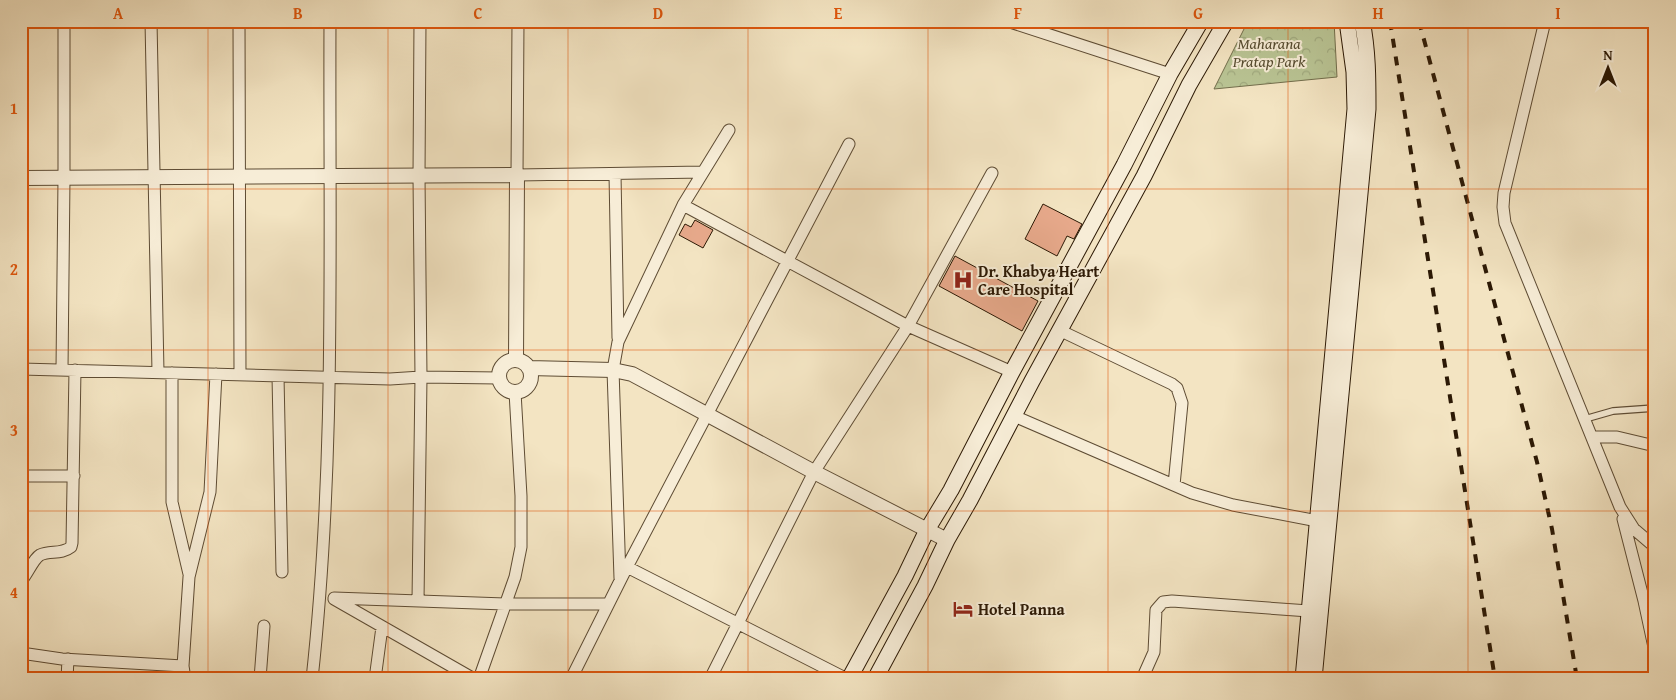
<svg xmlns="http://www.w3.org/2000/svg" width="1676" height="700" viewBox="0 0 1676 700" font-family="'Gentium Book Plus',serif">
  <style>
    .forest { fill: url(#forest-crowns); stroke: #726e4c }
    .building { fill: #e7a98b; stroke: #2c1905 }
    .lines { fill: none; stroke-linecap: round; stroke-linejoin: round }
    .service-casing { stroke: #5e4c34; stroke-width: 8 }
    .minor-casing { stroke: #5e4c34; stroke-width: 13 }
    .tertiary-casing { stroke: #5e4c34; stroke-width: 16 }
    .secondary-casing { stroke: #2c1905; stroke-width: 17 }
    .service { stroke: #f7edd7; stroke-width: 5.5 }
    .minor { stroke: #f7edd7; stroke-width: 11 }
    .tertiary { stroke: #f7edd7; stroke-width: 14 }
    .secondary { stroke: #f7edd7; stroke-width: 15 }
    .rail { stroke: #2c1905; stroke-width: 4; stroke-dasharray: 9 9; stroke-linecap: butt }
    .grid { fill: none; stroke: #df560c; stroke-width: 1; stroke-opacity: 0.55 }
    .labels { text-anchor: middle; stroke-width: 4; stroke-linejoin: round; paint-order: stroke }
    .park-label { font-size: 16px; font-style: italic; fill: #564c30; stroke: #f7edd7 }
    .poi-label { font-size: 16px; font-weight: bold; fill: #2c1905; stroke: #f7edd7; text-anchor: start }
    .neatline { fill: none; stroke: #df560c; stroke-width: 2 }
    .grid-label { font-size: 16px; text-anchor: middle; font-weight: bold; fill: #df560c }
  </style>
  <defs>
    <pattern id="forest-crowns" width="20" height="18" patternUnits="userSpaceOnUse" patternTransform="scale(1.25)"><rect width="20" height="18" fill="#b9c494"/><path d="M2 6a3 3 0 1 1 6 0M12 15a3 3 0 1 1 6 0" fill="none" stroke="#9fa87e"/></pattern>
  </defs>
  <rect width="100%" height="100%" fill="#f3e4c2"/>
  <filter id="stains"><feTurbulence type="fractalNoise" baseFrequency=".004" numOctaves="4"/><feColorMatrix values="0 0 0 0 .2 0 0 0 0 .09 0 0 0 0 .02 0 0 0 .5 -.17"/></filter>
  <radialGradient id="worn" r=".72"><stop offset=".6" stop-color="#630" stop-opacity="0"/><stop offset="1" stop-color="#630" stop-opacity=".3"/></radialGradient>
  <path class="forest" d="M 1248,21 L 1334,21 L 1337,77 L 1214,89 Z"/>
  <path class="building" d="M 1043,204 L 1082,224 L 1074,239 L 1067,236 L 1057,256 L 1025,239 Z
    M 695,220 L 713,230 L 703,248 L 679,235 L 685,224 L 691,227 Z
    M 955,256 L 1038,301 L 1022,331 L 939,286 Z"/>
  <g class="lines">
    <defs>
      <path id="service" d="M 1585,419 L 1613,411 L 1655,408"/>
      <path id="minor" d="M 151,21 L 158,372
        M 239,21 L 240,374
        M 518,21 L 517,175 L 703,172
        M 1007,21 L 1170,74
        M 1545,21 L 1504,193 L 1503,207 L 1505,223 L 1620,507 L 1634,529 L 1655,547
        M 615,174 L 618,338
        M 683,205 L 908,326 L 1012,372
        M 1059,330 L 1172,384 L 1177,388 L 1182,403 L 1174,485
        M 21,369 L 390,379 L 421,377 L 499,378
        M 62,370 L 64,178 L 64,21
        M 172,373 L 172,502 L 189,574
        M 278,376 L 282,572
        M 21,383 L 22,369
        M 1014,416 L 1192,493 L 1233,505 L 1323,522
        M 1592,437 L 1617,437 L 1655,446
        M 21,476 L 74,476
        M 1623,519 L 1644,601 L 1655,652
        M 627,567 L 847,679
        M 620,578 L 613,370 L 618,342 L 683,205 L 729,130
        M 21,581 C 27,575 33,559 40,555 C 50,550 61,555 71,547 L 72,543 L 75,370
        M 334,598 L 505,604 L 608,604
        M 334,599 L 474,679
        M 418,601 L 421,377 L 419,176 L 420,21
        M 21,653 L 62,659 L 183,666
        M 67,679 L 68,659
        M 185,679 L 183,666 L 189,577 L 210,492 L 216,374
        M 260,679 L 264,626
        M 312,679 C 336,461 329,240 330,21
        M 375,679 L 382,627
        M 479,679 L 515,577 L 521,547 L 521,496 L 515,392
        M 571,679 L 627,567 L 849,144
        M 710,679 L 814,472 L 908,326 L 992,173
        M 1142,679 L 1154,652 L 1156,610 L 1163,602 L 1172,601 L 1309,611"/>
      <path id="tertiary" d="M 21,178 L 517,175 L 516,360
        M499 376a16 16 0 1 1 32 0a16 16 0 1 1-32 0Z
        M 529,368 L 613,370 L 632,374 L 814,472 L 947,540"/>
      <path id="secondary" d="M 849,679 L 905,576 L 927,530 L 951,490 L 1012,372 L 1124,165 L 1170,74 L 1201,21
        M 875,679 L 925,586 L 947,540 L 970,500 L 1032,381 L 1144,176 L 1189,85 L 1226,21
        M 1303,679 L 1355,109 L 1354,72 L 1347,21
        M 1314,679 L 1368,109 C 1368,79 1368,50 1362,21"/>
    </defs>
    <use href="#service" class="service-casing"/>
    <use href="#minor" class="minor-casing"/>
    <use href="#tertiary" class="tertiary-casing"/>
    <use href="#secondary" class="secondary-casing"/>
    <use href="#service" class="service"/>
    <use href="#minor" class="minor"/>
    <use href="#tertiary" class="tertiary"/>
    <use href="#secondary" class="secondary"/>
    <path class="rail" d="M 1390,21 L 1495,679
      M 1419,21 L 1537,462 L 1552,529 L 1577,679"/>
  </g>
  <path class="grid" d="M 208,21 L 208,679M 388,21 L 388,679M 568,21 L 568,679M 748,21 L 748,679M 928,21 L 928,679M 1108,21 L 1108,679M 1288,21 L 1288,679M 1468,21 L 1468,679M 21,189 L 1655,189M 21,350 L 1655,350M 21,511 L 1655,511"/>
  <defs>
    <symbol id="hospital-bare" viewBox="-9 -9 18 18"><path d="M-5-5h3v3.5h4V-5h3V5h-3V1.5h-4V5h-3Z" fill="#8f2418" stroke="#f7edd7" stroke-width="2.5" paint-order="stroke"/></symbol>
    <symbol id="hotel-bare" viewBox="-9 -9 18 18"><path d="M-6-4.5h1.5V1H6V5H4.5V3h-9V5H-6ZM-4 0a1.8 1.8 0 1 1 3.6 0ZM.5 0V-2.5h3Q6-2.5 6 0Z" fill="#8f2418" stroke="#f7edd7" stroke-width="2.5" paint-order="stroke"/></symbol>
  </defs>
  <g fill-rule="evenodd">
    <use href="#hospital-bare" x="949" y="266" width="28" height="28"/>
    <use href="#hotel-bare" x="949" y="595" width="28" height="28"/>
  </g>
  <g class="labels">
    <g class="park-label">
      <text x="1269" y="49">Maharana<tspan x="1269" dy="18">Pratap Park</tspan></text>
    </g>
    <g class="poi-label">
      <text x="978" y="277">Dr. Khabya Heart<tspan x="978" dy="18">Care Hospital</tspan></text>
      <text x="978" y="615">Hotel Panna</text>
    </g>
  </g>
  <rect width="1676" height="700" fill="none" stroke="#f3e4c2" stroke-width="55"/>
  <g transform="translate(1608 68)" stroke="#f7edd7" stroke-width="4" paint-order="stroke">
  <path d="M0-4L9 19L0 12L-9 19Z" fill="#2c1905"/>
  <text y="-8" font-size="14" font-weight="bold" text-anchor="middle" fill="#2c1905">N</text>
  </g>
  <rect x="28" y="28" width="1620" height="644" class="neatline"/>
  <g class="grid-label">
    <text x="118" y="19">A</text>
    <text x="298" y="19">B</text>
    <text x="478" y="19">C</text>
    <text x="658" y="19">D</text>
    <text x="838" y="19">E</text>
    <text x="1018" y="19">F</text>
    <text x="1198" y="19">G</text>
    <text x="1378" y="19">H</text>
    <text x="1558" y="19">I</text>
    <text x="14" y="114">1</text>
    <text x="14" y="275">2</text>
    <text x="14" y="436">3</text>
    <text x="14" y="598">4</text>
  </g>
  <rect width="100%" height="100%" filter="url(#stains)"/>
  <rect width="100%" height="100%" fill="url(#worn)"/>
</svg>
